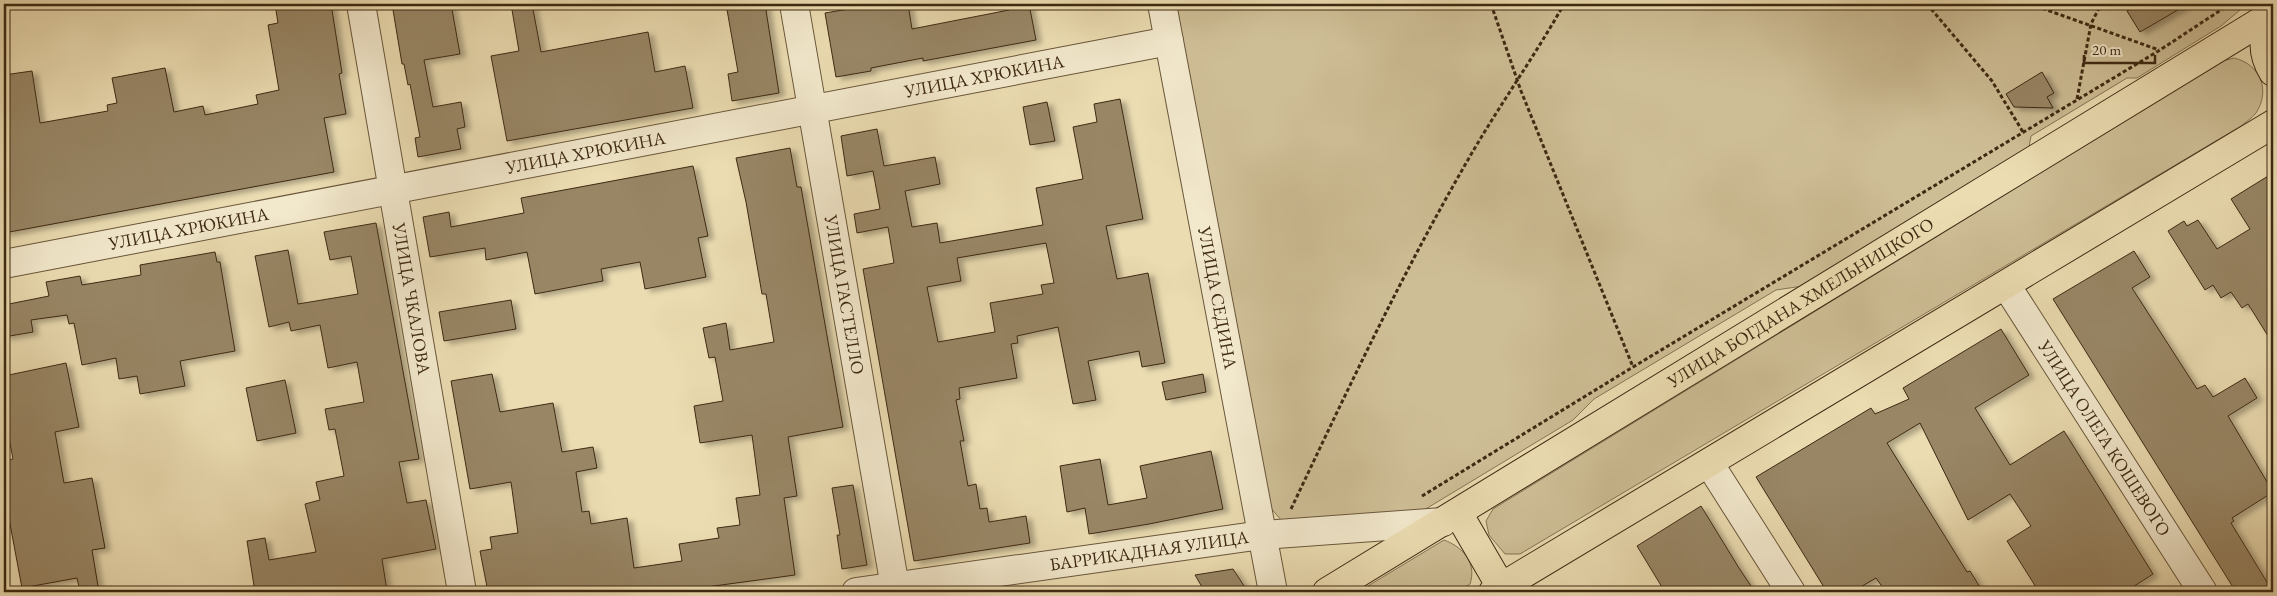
<svg xmlns="http://www.w3.org/2000/svg" width="2277" height="596" viewBox="0 0 2277 596" font-family="'EB Garamond',serif">
  <style>
    .green { fill: #cebe96; stroke: #867454 }
    .building { fill: #988665; stroke: #3e2912; fill-rule: evenodd; filter: url(#shadow) }
    .lines { fill: none; stroke-linecap: round; stroke-linejoin: round }
    .minor-casing { stroke: #69563a; stroke-width: 30 }
    .major-casing { stroke: #3e2912; stroke-width: 30 }
    .path { stroke: #3e2912; stroke-width: 3; stroke-dasharray: 4 2.5; stroke-linecap: butt }
    .minor { stroke: #f2e8cc; stroke-width: 28 }
    .major { stroke: #ebdcb1; stroke-width: 28 }
    .labels { text-anchor: middle; stroke-width: 4.5; stroke-linejoin: round; paint-order: stroke }
    .street-label { font-size: 18px; fill: #3e2912; stroke: #f2e8cc }
  </style>
  <defs>
    <filter id="shadow"><feDropShadow dx="5.5" dy="3" stdDeviation="2.5" flood-color="#0004"/></filter>
  </defs>
  <rect width="100%" height="100%" fill="#ebdcb1"/>
  <filter id="stains"><feTurbulence type="fractalNoise" baseFrequency=".004" numOctaves="4"/><feColorMatrix values="0 0 0 0 .2 0 0 0 0 .09 0 0 0 0 .02 0 0 0 .5 -.17"/></filter>
  <radialGradient id="worn" r=".72"><stop offset=".6" stop-color="#630" stop-opacity="0"/><stop offset="1" stop-color="#630" stop-opacity=".3"/></radialGradient>
  <path class="green" d="M 1173,4 L 2247,4 L 2221,26 L 2137,78 L 2127,78 L 2031,136 L 2029,147 L 1803,286 L 1776,290 L 1594,399 L 1573,420 L 1424,510 L 1282,521 L 1269,506 Z
    M 2234,58 C 2260,64 2271,90 2256,113 C 2252,118 2246,122 2241,126 L 1520,554 L 1505,554 L 1489,535 L 1486,521 L 1493,509 L 2223,61 Z
    M 1444,540 C 1463,547 1477,563 1470,584 L 1457,592 L 1358,592 Z"/>
  <path class="building" d="M 275,4 L 331,4 L 342,73 L 339,74 L 346,114 L 324,118 L 334,172 L 4,233 L 4,75 L 32,71 L 40,123 L 108,111 L 107,105 L 117,103 L 112,78 L 165,68 L 174,112 L 203,106 L 205,115 L 258,104 L 256,95 L 279,90 L 268,25 L 278,23 Z
    M 392,4 L 451,4 L 460,54 L 424,60 L 433,107 L 461,102 L 465,127 L 457,129 L 461,149 L 418,157 L 415,138 L 420,137 L 410,84 L 408,85 L 404,64 L 402,64 Z
    M 511,4 L 532,4 L 541,52 L 648,32 L 655,72 L 685,66 L 693,108 L 507,141 L 491,56 L 519,51 Z
    M 726,4 L 765,4 L 779,93 L 732,101 L 728,74 L 738,72 Z
    M 878,4 L 908,4 L 912,29 L 1009,10 L 1008,4 L 1029,4 L 1036,40 L 923,61 L 923,58 L 871,68 L 871,71 L 836,77 L 825,13 Z
    M 2140,4 L 2188,4 L 2140,32 L 2127,11 Z
    M 2042,72 L 2054,93 L 2047,97 L 2053,108 L 2014,107 L 2006,94 Z
    M 1120,99 L 1143,219 L 1106,226 L 1117,279 L 1148,273 L 1165,363 L 1142,367 L 1139,351 L 1088,361 L 1096,400 L 1073,404 L 1058,327 L 1017,336 L 1018,343 L 1011,344 L 1017,378 L 959,388 L 960,399 L 956,400 L 964,441 L 960,441 L 968,486 L 976,484 L 980,509 L 987,508 L 989,522 L 1026,516 L 1030,543 L 914,561 L 863,269 L 894,263 L 888,227 L 857,233 L 854,214 L 880,209 L 873,171 L 847,176 L 841,136 L 877,129 L 884,166 L 935,157 L 940,184 L 905,191 L 912,227 L 937,223 L 940,243 L 1043,225 L 1036,188 L 1083,179 L 1073,127 L 1097,122 L 1094,104 ZM 1046,243 L 1054,283 L 1041,285 L 1043,294 L 990,303 L 995,332 L 938,342 L 927,287 L 961,281 L 957,258 Z
    M 1047,102 L 1055,141 L 1030,145 L 1023,107 Z
    M 790,148 L 797,187 L 801,187 L 843,427 L 788,437 L 797,496 L 784,498 L 795,575 L 670,592 L 488,592 L 480,551 L 492,549 L 490,537 L 518,533 L 511,482 L 470,489 L 451,381 L 492,374 L 500,412 L 553,403 L 562,452 L 593,447 L 597,468 L 576,472 L 582,512 L 589,511 L 591,524 L 627,518 L 634,568 L 682,561 L 679,544 L 719,538 L 717,528 L 740,525 L 736,498 L 760,495 L 752,435 L 700,443 L 694,406 L 723,401 L 715,357 L 709,358 L 703,328 L 726,323 L 730,350 L 774,342 L 766,294 L 762,294 L 746,202 L 736,158 Z
    M 693,166 L 708,236 L 698,238 L 706,277 L 645,289 L 640,262 L 601,269 L 603,281 L 535,294 L 527,252 L 486,260 L 485,248 L 430,257 L 423,217 L 449,212 L 451,227 L 524,213 L 521,198 Z
    M 2273,173 L 2273,344 L 2248,304 L 2242,308 L 2231,292 L 2221,298 L 2213,285 L 2205,290 L 2168,231 L 2184,221 L 2187,226 L 2198,220 L 2217,249 L 2250,229 L 2231,199 Z
    M 376,223 L 419,459 L 399,462 L 407,503 L 426,500 L 436,549 L 382,559 L 387,591 L 255,592 L 247,541 L 265,538 L 269,560 L 316,552 L 305,504 L 320,500 L 316,482 L 344,476 L 335,429 L 329,430 L 325,409 L 364,402 L 357,362 L 328,368 L 320,325 L 291,331 L 289,322 L 269,327 L 255,256 L 288,250 L 298,304 L 358,294 L 351,256 L 330,260 L 324,232 Z
    M 2134,251 L 2150,277 L 2132,288 L 2197,389 L 2205,385 L 2213,397 L 2245,378 L 2257,398 L 2228,416 L 2273,492 L 2232,518 L 2234,521 L 2231,523 L 2273,592 L 2236,592 L 2053,299 Z
    M 215,252 L 217,262 L 220,262 L 235,351 L 180,361 L 185,386 L 140,394 L 137,376 L 119,379 L 116,358 L 82,365 L 74,323 L 69,324 L 67,315 L 31,320 L 33,332 L 4,337 L 4,305 L 49,296 L 46,282 L 80,276 L 82,285 L 141,275 L 140,265 Z
    M 511,300 L 516,329 L 444,341 L 439,312 Z
    M 2001,329 L 2029,375 L 1975,408 L 2010,465 L 2064,431 L 2153,574 L 2125,592 L 2039,592 L 2007,541 L 2031,526 L 2010,494 L 1968,520 L 1920,423 L 1887,443 L 1967,572 L 1970,571 L 1983,592 L 1886,592 L 1876,578 L 1852,592 L 1827,592 L 1756,477 L 1871,408 L 1875,414 L 1909,399 L 1903,388 Z
    M 66,363 L 79,427 L 55,432 L 64,483 L 92,478 L 105,548 L 92,550 L 99,592 L 80,592 L 77,578 L 22,588 L 4,492 L 4,461 L 13,459 L 6,422 L 4,423 L 4,376 Z
    M 1203,374 L 1206,392 L 1166,400 L 1162,382 Z
    M 285,380 L 296,433 L 257,441 L 246,388 Z
    M 1211,451 L 1223,509 L 1149,524 L 1089,534 L 1085,508 L 1067,512 L 1060,466 L 1100,459 L 1108,505 L 1147,498 L 1140,466 Z
    M 853,485 L 867,565 L 842,569 L 837,535 L 840,535 L 832,488 Z
    M 1701,506 L 1739,568 L 1755,592 L 1665,592 L 1637,546 Z
    M 1233,569 L 1248,592 L 1205,592 L 1195,575 Z"/>
  <g class="lines">
    <defs>
      <g id="minor">
        <path id="s1" d="M 361,4 L 462,592"/>
        <path id="s2" d="M 794,4 L 895,587"/>
        <path id="s3" d="M 1162,4 L 1273,592"/>
        <path id="s4" d="M 4,264 L 1169,41"/>
        <path id="s5" d="M 2006,285 L 2203,592"/>
        <path d="M 1709,463 L 1791,592"/>
        <path id="s6" d="M 856,592 L 1262,535 L 1443,522"/>
      </g>
      <g id="major">
        <path d="M 2273,18 C 2262,36 2262,54 2273,72"/>
        <path d="M 1458,513 L 1501,587"/>
        <path id="s7" d="M 1327,592 L 2273,14"/>
        <path d="M 1493,592 L 2273,124"/>
      </g>
    </defs>
    <use href="#minor" class="minor-casing"/>
    <use href="#major" class="major-casing"/>
    <path class="path" d="M 1491,4 L 1521,91 L 1633,367
      M 1927,4 L 1992,81 L 2023,132
      M 2030,4 L 2159,50
      M 2077,99 L 2091,24 L 2101,4
      M 1422,496 L 1633,367 L 2160,50 L 2230,4
      M 1291,509 C 1346,393 1401,276 1465,165 C 1496,110 1533,59 1564,4"/>
    <use href="#minor" class="minor"/>
    <use href="#major" class="major"/>
  </g>
  <g class="labels">
    <g class="street-label">
      <text dy="6" stroke="none"><textPath href="#s4" startOffset="998">УЛИЦА ХРЮКИНА</textPath></text>
      <text dy="6" stroke="none"><textPath href="#s4" startOffset="592">УЛИЦА ХРЮКИНА</textPath></text>
      <text dy="6" stroke="none"><textPath href="#s4" startOffset="188">УЛИЦА ХРЮКИНА</textPath></text>
      <text dy="6" stroke="none"><textPath href="#s2" startOffset="295">УЛИЦА ГАСТЕЛЛО</textPath></text>
      <text dy="6" stroke="none"><textPath href="#s1" startOffset="299">УЛИЦА ЧКАЛОВА</textPath></text>
      <text dy="6" stroke="none"><textPath href="#s3" startOffset="299">УЛИЦА СЕДИНА</textPath></text>
      <text dy="6" stroke="none"><textPath href="#s7" startOffset="555">УЛИЦА БОГДАНА ХМЕЛЬНИЦКОГО</textPath></text>
      <text dy="6" stroke="none"><textPath href="#s5" startOffset="182">УЛИЦА ОЛЕГА КОШЕВОГО</textPath></text>
      <text dy="6" stroke="none"><textPath href="#s6" startOffset="296">БАРРИКАДНАЯ УЛИЦА</textPath></text>
    </g>
  </g>
  <rect width="2277" height="596" fill="none" stroke="#ebdcb1" stroke-width="20"/>
  <rect x="5" y="5" width="2267" height="586" fill="none" stroke="#3e2912" stroke-width="2.5"/>
  <rect x="10" y="10" width="2257" height="576" fill="none" stroke="#3e2912"/>
  <path d="M2084 55v8h71v-8" fill="none" stroke="#3e2912" stroke-width="2.5"/>
  <text x="2092" y="55" font-size="15" fill="#3e2912" stroke="#f2e8cc" stroke-width="4" paint-order="stroke">20 m</text>
  <rect width="100%" height="100%" filter="url(#stains)"/>
  <rect width="100%" height="100%" fill="url(#worn)"/>
</svg>
